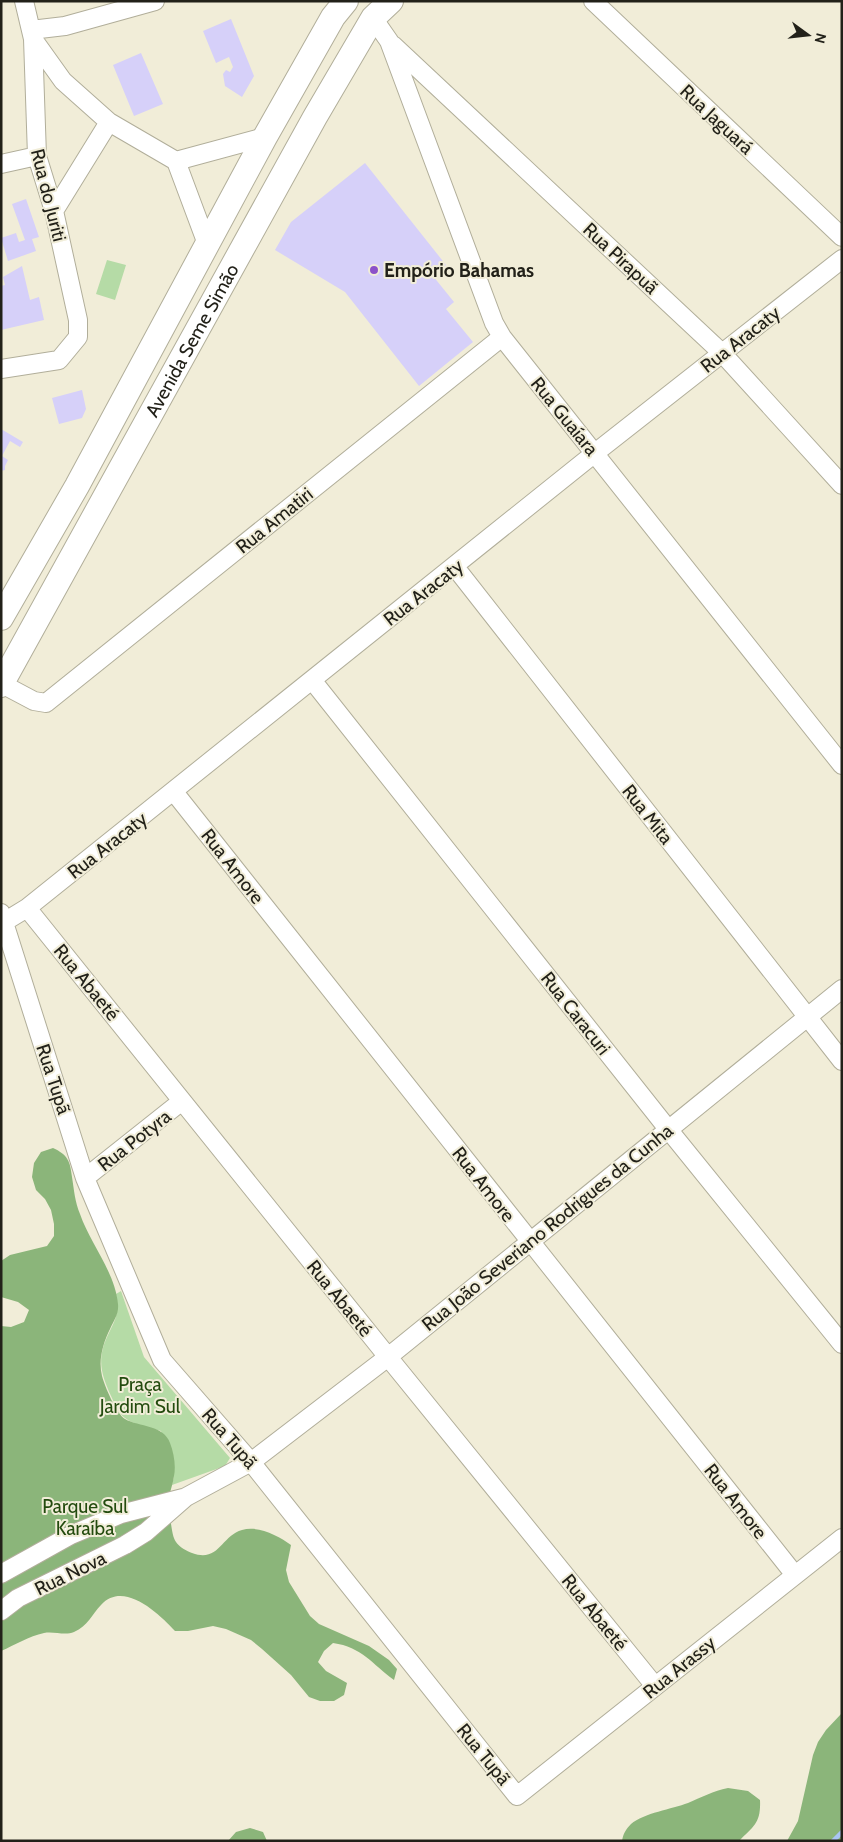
<svg xmlns="http://www.w3.org/2000/svg" width="843" height="1842" viewBox="0 0 843 1842" font-family="Cabin,sans-serif">
  <style>
    .green { fill: #b5dba6 }
    .forest { fill: #8bb57a }
    .lines { fill: none; stroke-linecap: round; stroke-linejoin: round }
    .stream { stroke: #a9c5f5; stroke-width: 4.5 }
    .building { fill: #d6d0f9 }
    .minor-casing { stroke: #b1ae9a; stroke-width: 20 }
    .secondary-casing { stroke: #b1ae9a; stroke-width: 26 }
    .minor { stroke: #fff; stroke-width: 18 }
    .secondary { stroke: #fff; stroke-width: 24 }
    .poi-dot { fill: #8c52c9; stroke: #f1edd8; stroke-width: 2 }
    .labels { text-anchor: middle; stroke-width: 4; stroke-linejoin: round; paint-order: stroke }
    .street-label { font-size: 19px; fill: #222119; stroke: #f1edd8 }
    .poi-label { font-size: 19px; font-weight: bold; fill: #222119; stroke: #f1edd8; text-anchor: start }
    .park-label { font-size: 19px; fill: #234b0e; stroke: #f1edd8 }
  </style>
  <rect width="100%" height="100%" fill="#f1edd8"/>
  <path class="green" d="M 107,260 L 126,265 L 115,300 L 96,294 Z
    M 121,1291 L 144,1357 L 230,1458 L 225,1466 L 172,1485 L 174,1476 L 161,1431 C 150,1428 134,1425 125,1418 C 117,1412 115,1404 111,1396 C 104,1380 98,1366 103,1348 C 110,1325 121,1320 116,1294 Z"/>
  <path class="forest" d="M 53,1148 C 68,1155 70,1161 72,1177 C 74,1190 75,1202 80,1214 C 90,1243 115,1272 118,1304 C 119,1314 114,1320 110,1329 C 103,1343 98,1360 102,1376 C 105,1387 116,1413 125,1419 C 139,1427 164,1425 170,1443 C 174,1453 176,1466 174,1476 C 173,1485 169,1493 168,1502 C 167,1509 170,1517 171,1524 C 172,1530 173,1538 176,1542 C 179,1547 187,1551 192,1553 C 219,1563 221,1536 242,1530 C 258,1525 279,1536 291,1545 L 286,1570 L 289,1582 L 310,1616 L 319,1624 L 369,1646 L 389,1660 L 397,1669 L 394,1680 C 372,1664 362,1647 333,1643 L 324,1651 L 318,1662 L 326,1671 L 347,1683 L 344,1695 L 334,1701 L 320,1701 L 309,1697 L 291,1675 L 262,1649 L 251,1640 L 226,1629 L 213,1626 L 188,1631 L 175,1631 C 159,1614 124,1580 101,1605 C 92,1614 88,1626 74,1632 C 65,1636 54,1631 44,1633 C 29,1636 15,1645 1,1651 L 1,1326 L 11,1327 L 24,1322 L 29,1310 L 18,1302 L 1,1297 L 1,1261 L 10,1255 L 47,1246 L 54,1236 L 54,1224 L 51,1210 L 45,1199 L 36,1190 L 32,1177 L 34,1163 L 41,1152 Z
    M 842,1713 L 842,1841 L 787,1841 L 798,1821 L 813,1755 L 818,1742 L 826,1730 Z
    M 728,1788 L 748,1791 L 760,1800 C 761,1823 754,1826 739,1841 L 622,1841 C 623,1834 626,1829 631,1824 C 644,1813 672,1809 688,1803 C 702,1797 713,1791 728,1788 Z
    M 250,1828 L 263,1832 L 267,1841 L 228,1841 L 236,1832 Z"/>
  <g class="lines">
    <path class="stream" d="M 833,1841 L 842,1832"/>
  </g>
  <path class="building" d="M 231,19 L 254,76 L 242,97 L 225,86 L 223,74 L 226,70 L 230,72 L 233,67 L 229,57 L 216,63 L 203,31 Z
    M 141,53 L 163,104 L 134,116 L 113,65 Z
    M 365,163 L 446,265 L 433,276 L 454,302 L 446,309 L 473,342 L 419,386 L 345,292 L 275,250 L 291,222 Z
    M 26,199 L 39,237 L 32,239 L 36,251 L 8,261 L 1,238 L 16,233 L 19,242 L 25,240 L 12,204 Z
    M 22,266 L 30,300 L 39,297 L 44,320 L 1,330 L 1,286 L 5,285 L 3,277 Z
    M 82,390 L 86,409 L 82,418 L 59,424 L 52,398 Z
    M 1,429 L 23,442 L 20,447 L 10,441 L 2,456 L 8,460 L 5,466 L 5,470 L 1,471 Z"/>
  <g class="lines">
    <defs>
      <path id="minor" d="M 24,1 L 33,39 L 63,81 L 109,122 L 176,161 L 207,244
        M 593,1 L 842,237
        M 373,18 L 389,41 L 494,323 L 502,337 L 842,765
        M 31,30 L 65,26 L 155,1
        M 393,45 L 722,353 L 842,485
        M 176,161 L 265,137
        M 1,164 L 37,156
        M 54,211 L 109,122
        M 1,369 L 59,360 L 78,337 L 78,320 L 54,211 L 37,156 L 33,39
        M 455,567 L 842,1061
        M 312,680 L 668,1129 L 842,1344
        M 2,684 L 34,701 L 46,703 L 502,337
        M 174,792 L 795,1575
        M 27,908 L 388,1357 L 655,1686
        M 1,913 L 85,1178 L 162,1360 L 251,1462 L 517,1796 L 842,1538
        M 4,922 L 27,908 L 595,453 L 842,259
        M 85,1178 L 182,1101
        M 1,1574 L 71,1535 L 121,1514 L 183,1498
        M 1,1611 L 18,1598 L 125,1545 L 146,1532 L 186,1497 L 251,1462 L 388,1357 L 842,989"/>
      <g id="secondary">
        <path d="M 1,618 L 77,486 L 265,137 L 333,17 L 346,1"/>
        <path id="s1" d="M 1,685 L 315,117 L 373,18 L 391,1"/>
      </g>
    </defs>
    <use href="#minor" class="minor-casing"/>
    <use href="#secondary" class="secondary-casing"/>
    <use href="#minor" class="minor"/>
    <use href="#secondary" class="secondary"/>
  </g>
  <circle class="poi-dot" cx="374" cy="270" r="5"/>
  <g class="labels">
    <g class="street-label">
      <text transform="translate(717 119) rotate(43)" y="7">Rua Jaguará</text>
      <text transform="translate(49 195) rotate(76)" y="7">Rua do Juriti</text>
      <text transform="translate(621 258) rotate(43)" y="7">Rua Pirapuã</text>
      <text transform="translate(740 339) rotate(-38)" y="7">Rua Aracaty</text>
      <text dy="7" stroke="none"><textPath href="#s1" startOffset="394">Avenida Seme Simão</textPath></text>
      <text transform="translate(565 416) rotate(51)" y="7">Rua Guaíara</text>
      <text transform="translate(274 520) rotate(-39)" y="7">Rua Amatiri</text>
      <text transform="translate(423 592) rotate(-38)" y="7">Rua Aracaty</text>
      <text transform="translate(648 814) rotate(52)" y="7">Rua Mita</text>
      <text transform="translate(107 845) rotate(-38)" y="7">Rua Aracaty</text>
      <text transform="translate(233 866) rotate(52)" y="7">Rua Amore</text>
      <text transform="translate(87 982) rotate(51)" y="7">Rua Abaeté</text>
      <text transform="translate(576 1013) rotate(52)" y="7">Rua Caracuri</text>
      <text transform="translate(54 1079) rotate(72)" y="7">Rua Tupã</text>
      <text transform="translate(134 1140) rotate(-38)" y="7">Rua Potyra</text>
      <text transform="translate(484 1184) rotate(52)" y="7">Rua Amore</text>
      <text transform="translate(547 1227) rotate(-39)" y="7">Rua João Severiano Rodrigues da Cunha</text>
      <text transform="translate(340 1298) rotate(51)" y="7">Rua Abaeté</text>
      <text transform="translate(230 1438) rotate(49)" y="7">Rua Tupã</text>
      <text transform="translate(736 1501) rotate(52)" y="7">Rua Amore</text>
      <text transform="translate(70 1573) rotate(-26)" y="7">Rua Nova</text>
      <text transform="translate(595 1612) rotate(51)" y="7">Rua Abaeté</text>
      <text transform="translate(679 1667) rotate(-39)" y="7">Rua Arassy</text>
      <text transform="translate(484 1754) rotate(51)" y="7">Rua Tupã</text>
    </g>
    <g class="poi-label">
      <text x="384" y="277">Empório Bahamas</text>
    </g>
    <g class="park-label">
      <text x="140" y="1391">Praça<tspan x="140" dy="22">Jardim Sul</tspan></text>
      <text x="85" y="1513">Parque Sul<tspan x="85" dy="22">Karaíba</tspan></text>
    </g>
  </g>
  <rect width="843" height="1842" fill="none" stroke="#222119" stroke-width="5"/>
  <g transform="translate(808 35) rotate(105)" stroke="#f1edd8" stroke-width="4" paint-order="stroke">
  <path d="M0-4L9 19L0 12L-9 19Z" fill="#222119"/>
  <text y="-8" font-size="14" font-weight="bold" text-anchor="middle" fill="#222119">N</text>
  </g>
</svg>
